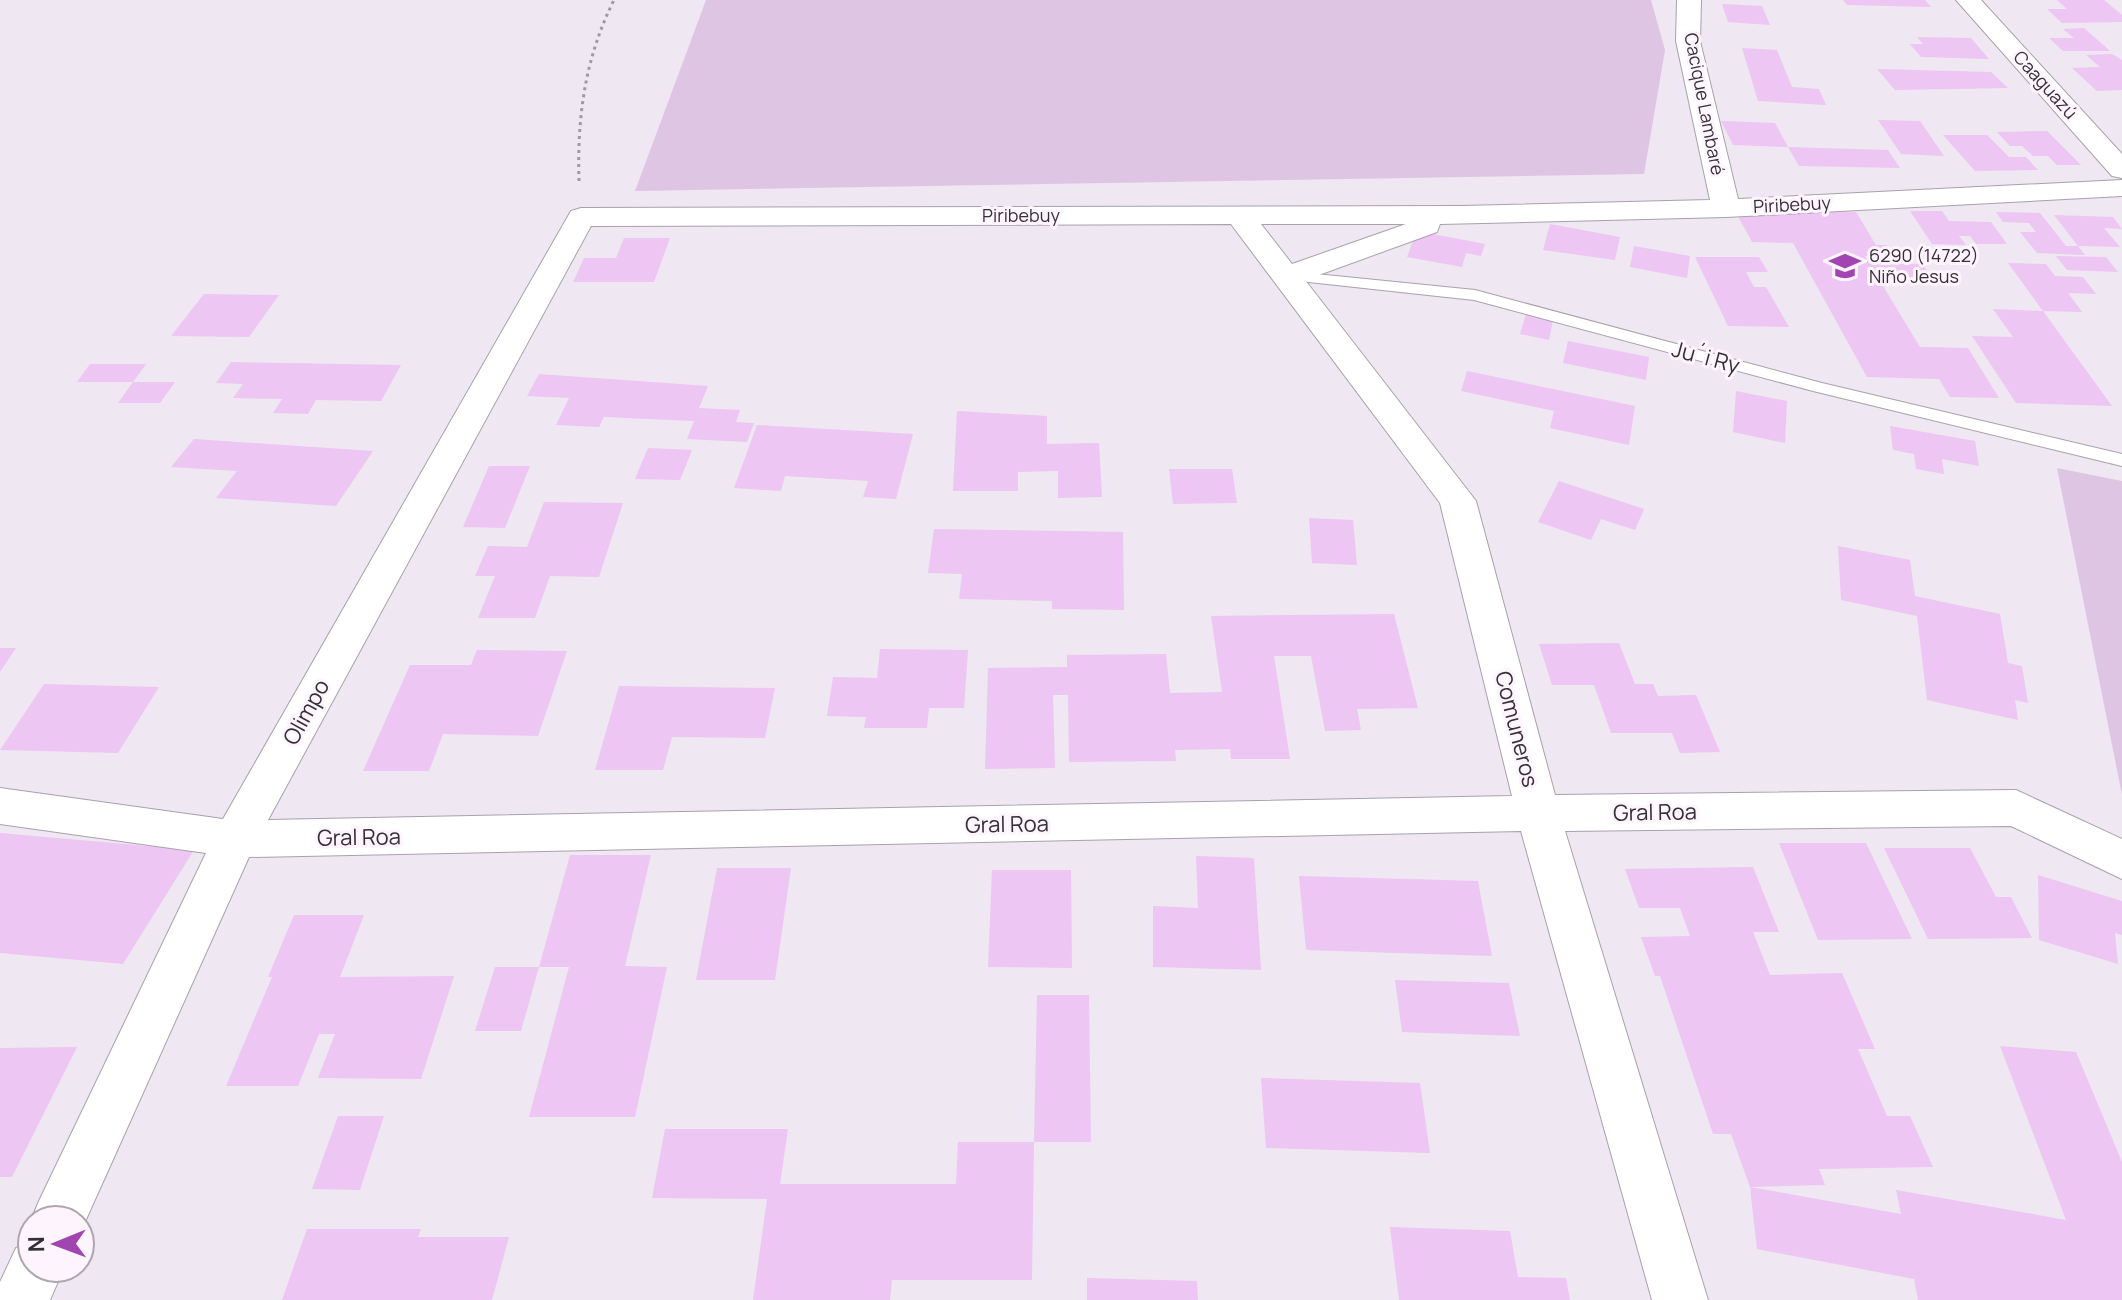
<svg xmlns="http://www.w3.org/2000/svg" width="2122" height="1300" viewBox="0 0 2122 1300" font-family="Manrope,sans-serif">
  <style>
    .green { fill: #dec5e3 }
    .building { fill: #edc6f3 }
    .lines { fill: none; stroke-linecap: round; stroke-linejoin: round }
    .lane-casing { stroke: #a8a1aa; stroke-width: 2 }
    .street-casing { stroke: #a8a1aa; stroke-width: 2 }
    .path { stroke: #9f9aa1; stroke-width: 3; stroke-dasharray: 3 4; stroke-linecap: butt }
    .lane { fill: #fff; fill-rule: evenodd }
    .street { fill: #fff; fill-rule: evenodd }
    .labels { text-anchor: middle; stroke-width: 6; stroke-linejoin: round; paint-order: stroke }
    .far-street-label { font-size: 18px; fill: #343135; stroke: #fdf4fe }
    .far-poi-label { font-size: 18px; fill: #343135; stroke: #fdf4fe; text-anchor: start }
    .street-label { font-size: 22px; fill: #343135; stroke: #fdf4fe }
  </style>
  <rect width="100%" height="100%" fill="#efe7f1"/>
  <path class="green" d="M 706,0 L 1651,0 L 1665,50 L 1644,174 L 635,191 Z
    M 2057,468 L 2122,481 L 2122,795 Z"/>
  <path class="building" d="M 1843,0 L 1925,0 L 1931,7 L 1847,5 Z
    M 2057,0 L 2104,0 L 2122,15 L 2122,22 L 2062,23 L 2047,9 L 2067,9 Z
    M 1722,4 L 1762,6 L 1770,25 L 1728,22 Z
    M 2084,28 L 2110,51 L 2063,51 L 2049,38 L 2074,38 L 2063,29 Z
    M 1917,37 L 1971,38 L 1989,59 L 1921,57 L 1910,44 L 1923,44 Z
    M 1742,48 L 1777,50 L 1792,87 L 1819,89 L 1826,105 L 1758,101 Z
    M 2112,54 L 2122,60 L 2122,90 L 2097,91 L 2072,68 L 2100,67 L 2086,55 Z
    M 1877,69 L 1991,72 L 2008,88 L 1895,90 Z
    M 1878,120 L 1920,121 L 1944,156 L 1901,154 Z
    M 1721,121 L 1775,123 L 1788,147 L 1733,145 Z
    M 2047,131 L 2081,165 L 2057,165 L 2048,156 L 2033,156 L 2022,146 L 2010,146 L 1997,132 Z
    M 1943,135 L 1987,135 L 2009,157 L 2026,157 L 2038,170 L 1975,171 Z
    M 1788,147 L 1888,150 L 1900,168 L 1799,166 Z
    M 1734,209 L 1856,212 L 1876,245 L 1887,245 L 1894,257 L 1865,256 L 1869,263 L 1923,264 L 1934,282 L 1880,281 L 1920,347 L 1968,348 L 1999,398 L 1950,397 L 1939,379 L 1867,377 L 1793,243 L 1752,242 Z
    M 1910,211 L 1942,211 L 1949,221 L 1991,222 L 2007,244 L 1976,244 L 1970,236 L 1959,236 L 1966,245 L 1932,244 Z
    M 1996,212 L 2040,213 L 2066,246 L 2078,246 L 2054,215 L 2113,217 L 2122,229 L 2104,228 L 2120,247 L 2078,246 L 2085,255 L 2037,253 L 2020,232 L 2036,232 L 2029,223 L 2003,222 Z
    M 1550,224 L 1620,237 L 1615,260 L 1543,250 Z
    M 1417,231 L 1485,244 L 1481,256 L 1466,253 L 1462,267 L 1407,257 Z
    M 624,238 L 670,238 L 654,282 L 573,282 L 584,258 L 616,258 Z
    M 1634,246 L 1690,256 L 1687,278 L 1630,267 Z
    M 2056,256 L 2106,257 L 2118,272 L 2067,270 Z
    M 1695,257 L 1759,257 L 1768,272 L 1746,272 L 1754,287 L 1766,287 L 1789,327 L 1728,326 Z
    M 2008,263 L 2046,264 L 2055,276 L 2083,277 L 2096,294 L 2068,293 L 2082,312 L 2043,311 Z
    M 204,294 L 279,295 L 249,337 L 171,336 Z
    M 1993,309 L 2043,311 L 2112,406 L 2016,403 L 1972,336 L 2013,337 Z
    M 1526,314 L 1553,320 L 1549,340 L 1520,334 Z
    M 1568,341 L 1649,357 L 1646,380 L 1563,363 Z
    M 231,362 L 401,365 L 381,401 L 316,400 L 308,414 L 273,413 L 282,399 L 233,398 L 243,384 L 216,383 Z
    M 90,364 L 146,364 L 133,382 L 77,382 Z
    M 1467,371 L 1635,406 L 1629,445 L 1550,428 L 1554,411 L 1461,391 Z
    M 539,374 L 708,386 L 699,408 L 740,410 L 736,422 L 754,423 L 747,442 L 687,439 L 694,421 L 604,417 L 599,427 L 556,425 L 569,398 L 527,396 Z
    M 133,382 L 175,382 L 160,403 L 118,403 Z
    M 1736,391 L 1787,401 L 1785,443 L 1733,432 Z
    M 957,411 L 1047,416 L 1047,444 L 1099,443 L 1102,497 L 1058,498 L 1058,471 L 1018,472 L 1018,491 L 953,491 Z
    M 757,425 L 913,434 L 896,499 L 863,497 L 868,481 L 785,476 L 781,491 L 734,488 Z
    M 1890,426 L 1975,441 L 1979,466 L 1942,459 L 1944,474 L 1916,469 L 1914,454 L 1893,450 Z
    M 194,439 L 373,451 L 336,506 L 216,498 L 237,471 L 171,467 Z
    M 648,448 L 692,450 L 680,480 L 635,479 Z
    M 489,466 L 530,466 L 505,528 L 463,527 Z
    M 1169,469 L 1232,469 L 1237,503 L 1173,504 Z
    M 1559,481 L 1644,509 L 1635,530 L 1601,519 L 1591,540 L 1538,522 Z
    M 544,502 L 623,503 L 599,577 L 550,576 L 535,618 L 478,618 L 495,576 L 475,576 L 488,546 L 527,547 Z
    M 1309,518 L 1353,520 L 1357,565 L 1312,563 Z
    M 934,529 L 1123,532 L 1124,610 L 1052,609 L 1052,601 L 959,599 L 962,574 L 928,573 Z
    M 1838,546 L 1910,560 L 1915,596 L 2000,614 L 2008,663 L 2022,666 L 2028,703 L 2015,700 L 2018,720 L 1927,700 L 1917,616 L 1841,600 Z
    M 1394,614 L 1418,708 L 1357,709 L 1361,730 L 1325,731 L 1311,656 L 1274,656 L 1290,759 L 1231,759 L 1230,749 L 1175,750 L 1176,761 L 1069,762 L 1068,695 L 1053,695 L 1055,768 L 985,769 L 988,668 L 1067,667 L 1067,655 L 1166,654 L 1170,693 L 1222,692 L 1211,616 Z
    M 1619,643 L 1635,684 L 1653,684 L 1658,696 L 1696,695 L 1720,752 L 1680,753 L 1672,733 L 1611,733 L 1594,685 L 1552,685 L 1539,644 Z
    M 0,648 L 16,648 L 0,672 Z
    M 880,649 L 968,650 L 964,708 L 929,708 L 927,728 L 864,728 L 866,717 L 827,716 L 833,677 L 877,678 Z
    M 477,650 L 567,651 L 538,736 L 443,734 L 429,771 L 363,771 L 410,665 L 471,665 Z
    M 44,684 L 159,687 L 118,753 L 0,750 Z
    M 619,686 L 685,687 L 775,688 L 765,738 L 672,737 L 663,770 L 595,770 Z
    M 0,833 L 194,850 L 123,964 L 0,953 Z
    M 1779,843 L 1866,843 L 1912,939 L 1818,940 Z
    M 1884,848 L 1970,848 L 1996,897 L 2011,897 L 2032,938 L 1928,939 Z
    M 570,855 L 651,855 L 625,966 L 667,967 L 635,1117 L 529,1117 L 569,967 L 539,967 Z
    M 1196,856 L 1254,858 L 1261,970 L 1153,967 L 1153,906 L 1198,908 Z
    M 1753,867 L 1779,932 L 1753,932 L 1770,975 L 1842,973 L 1875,1049 L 1858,1049 L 1887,1116 L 1910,1116 L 1933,1167 L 1819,1169 L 1825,1185 L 1750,1187 L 1731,1134 L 1713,1134 L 1660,976 L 1655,976 L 1641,937 L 1690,936 L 1680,908 L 1639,908 L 1625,869 Z
    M 717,868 L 791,868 L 775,980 L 696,980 Z
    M 992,870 L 1071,870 L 1072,968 L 988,967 Z
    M 2038,875 L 2122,901 L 2122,935 L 2115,933 L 2118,964 L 2039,940 Z
    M 1299,876 L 1478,881 L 1492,956 L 1306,950 Z
    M 294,915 L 364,915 L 340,977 L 454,976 L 421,1079 L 318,1078 L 335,1034 L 319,1034 L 298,1086 L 226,1086 L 272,977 L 268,977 Z
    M 495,967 L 539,967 L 521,1031 L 475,1031 Z
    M 1395,980 L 1509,983 L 1520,1036 L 1402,1032 Z
    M 1037,995 L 1089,995 L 1091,1142 L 1034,1142 Z
    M 2000,1046 L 2076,1052 L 2122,1162 L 2122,1300 L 1918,1300 L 1914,1279 L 1757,1249 L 1750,1187 L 1901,1214 L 1896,1190 L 2066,1220 Z
    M 77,1047 L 12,1177 L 0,1177 L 0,1048 Z
    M 1261,1078 L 1420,1083 L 1430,1153 L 1266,1148 Z
    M 338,1116 L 384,1116 L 360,1190 L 312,1189 Z
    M 665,1129 L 788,1129 L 780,1184 L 956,1184 L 958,1142 L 1034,1142 L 1032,1280 L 892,1280 L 890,1300 L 753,1300 L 767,1199 L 652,1198 Z
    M 1390,1227 L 1510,1231 L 1518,1277 L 1566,1278 L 1570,1300 L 1399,1300 Z
    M 307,1229 L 421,1229 L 418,1237 L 509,1237 L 492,1300 L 282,1300 Z
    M 1087,1278 L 1197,1281 L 1198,1300 L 1087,1300 Z"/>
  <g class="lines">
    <defs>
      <path id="lane" d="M 1286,271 L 1475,290 L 1822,383 L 2122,454 L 2122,466 L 1813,391 L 1474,300 L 1281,279 L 1281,273 Z"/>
      <path id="street" d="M 1677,0 L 1701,0 L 1700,41 L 1738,199 L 2122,180 L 2122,196 L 1726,217 L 1440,224 L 1437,232 L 1305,280 L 1476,501 L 1555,795 L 2016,790 L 2122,839 L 2122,879 L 2011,826 L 1565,831 L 1708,1300 L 1652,1300 L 1521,831 L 249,857 L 80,1233 L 80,1220 L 32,1220 L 32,1223 L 31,1220 L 39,1201 L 206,853 L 0,824 L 0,788 L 223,819 L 571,211 L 581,208 L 1462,206 L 1710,200 L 1676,41 ZM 1231,224 L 1440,503 L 1512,796 L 268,820 L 591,226 ZM 1261,224 L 1406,224 L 1292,264 Z
        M 1956,0 L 1981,0 L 2122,154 L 2122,178 L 2112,176 Z
        M 32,1242 L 32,1268 L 64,1268 L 50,1300 L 0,1300 L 0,1282 L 16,1248 Z"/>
    </defs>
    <use href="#lane" class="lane-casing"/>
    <use href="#street" class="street-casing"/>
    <path class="path" d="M 579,181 C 577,117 585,58 614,0"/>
    <use href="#lane" class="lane"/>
    <use href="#street" class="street"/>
  </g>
  <defs>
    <symbol id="school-bare" viewBox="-9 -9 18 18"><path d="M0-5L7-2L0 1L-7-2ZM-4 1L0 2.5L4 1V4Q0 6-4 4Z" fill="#a146b1" stroke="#fdf4fe" stroke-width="2.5" paint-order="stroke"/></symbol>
  </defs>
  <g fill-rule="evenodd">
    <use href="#school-bare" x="1823" y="244" width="44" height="44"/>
  </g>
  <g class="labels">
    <g class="far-street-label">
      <text transform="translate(2045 85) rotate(48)" y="6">Caaguazú</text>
      <text transform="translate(1704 104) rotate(79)" y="6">Cacique Lambaré</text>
      <text transform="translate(1792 205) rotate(-3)" y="6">Piribebuy</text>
      <text x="1021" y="222">Piribebuy</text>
    </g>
    <g class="far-poi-label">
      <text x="1869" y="262">6290 (14722)<tspan x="1869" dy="21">Niño Jesus</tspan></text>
    </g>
    <g class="street-label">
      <text transform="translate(1706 357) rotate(15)" y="8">Ju´i Ry</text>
      <text transform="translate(306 712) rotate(-61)" y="8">Olimpo</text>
      <text transform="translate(1517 729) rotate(76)" y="8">Comuneros</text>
      <text transform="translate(1655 812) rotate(-1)" y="8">Gral Roa</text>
      <text transform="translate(1007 824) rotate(-1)" y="8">Gral Roa</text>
      <text transform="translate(359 837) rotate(-1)" y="8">Gral Roa</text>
    </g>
  </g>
  <g transform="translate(56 1244) rotate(269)"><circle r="38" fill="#fdf4fe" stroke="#ada6ae" stroke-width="2"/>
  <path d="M0-6L14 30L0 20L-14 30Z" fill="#a146b1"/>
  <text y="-12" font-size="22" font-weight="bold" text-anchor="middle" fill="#343135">N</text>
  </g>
</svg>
